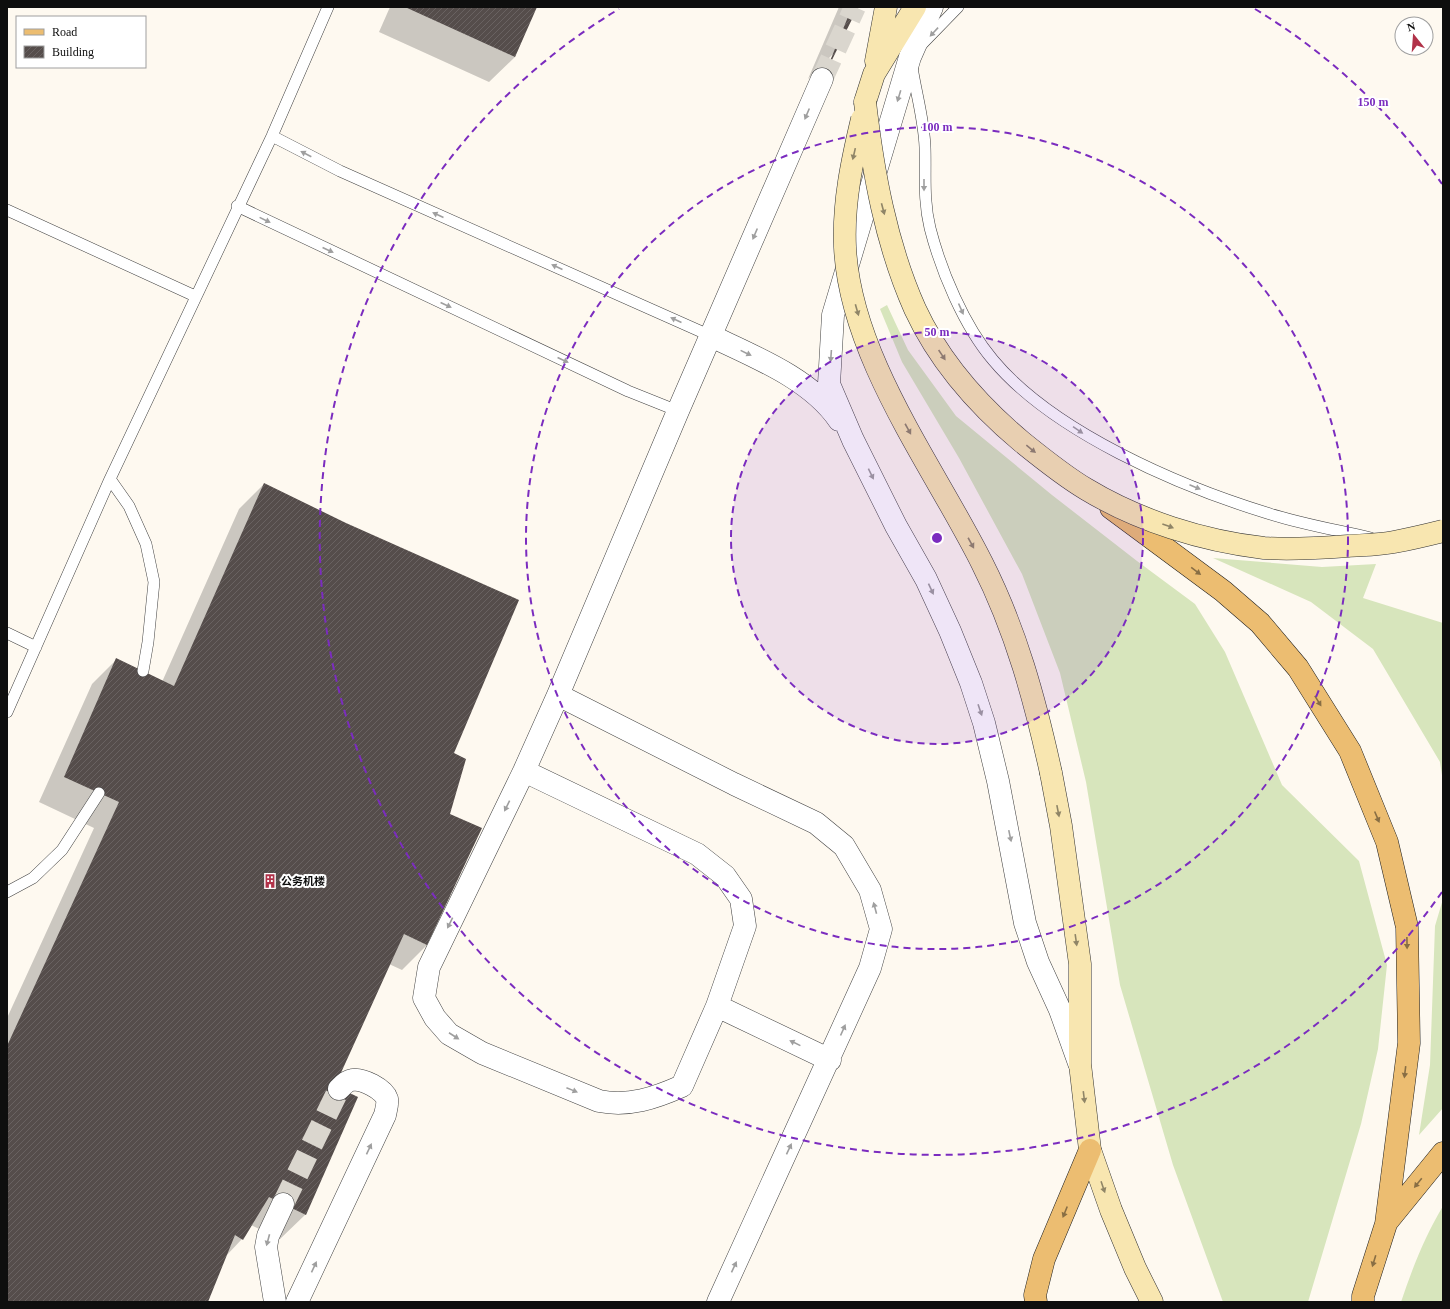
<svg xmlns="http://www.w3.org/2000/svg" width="1450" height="1309" viewBox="0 0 1450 1309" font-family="'Times New Roman','Noto Sans SC',serif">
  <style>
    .grass { fill: #d7e5bc }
    .shadow { fill: #0003 }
    .building { fill: url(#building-hatch) }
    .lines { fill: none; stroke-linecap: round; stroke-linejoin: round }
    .street-tunnel { stroke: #dad6ce; stroke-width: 22; stroke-dasharray: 22 11; stroke-linecap: butt }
    .lane-casing { stroke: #414141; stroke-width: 12 }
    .street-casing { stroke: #414141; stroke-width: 23 }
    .secondary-casing { stroke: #303030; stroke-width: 23 }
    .primary-casing { stroke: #1f1f1f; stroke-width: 23 }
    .lane { stroke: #fff; stroke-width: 11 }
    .street { stroke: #fff; stroke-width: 22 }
    .secondary { stroke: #f8e6b0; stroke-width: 22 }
    .primary { stroke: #ecbd71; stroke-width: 22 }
    .secondary-bridge-casing { stroke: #303030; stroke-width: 23; stroke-linecap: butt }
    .secondary-bridge { stroke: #f8e6b0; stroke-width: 22 }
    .oneway { fill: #9f9f9f }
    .oneway2 { fill: #8f8567 }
    .oneway3 { fill: #886e44 }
    .ring { fill: none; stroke: #7b2cbf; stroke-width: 2; stroke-dasharray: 7 5 }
    .labels { text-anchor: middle; stroke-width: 4; stroke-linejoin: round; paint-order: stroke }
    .poi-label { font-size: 11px; font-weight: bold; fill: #0e0e0e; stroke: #fff; text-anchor: start }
    .centre { fill: #7b2cbf; stroke: #fff; stroke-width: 2 }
    .ring-label { font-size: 12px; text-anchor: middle; font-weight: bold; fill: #7b2cbf; stroke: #fff; stroke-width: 4; stroke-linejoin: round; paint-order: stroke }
  </style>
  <defs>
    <pattern id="building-hatch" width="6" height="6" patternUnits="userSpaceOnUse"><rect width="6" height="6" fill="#554d4b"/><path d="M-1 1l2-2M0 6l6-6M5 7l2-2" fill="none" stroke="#696261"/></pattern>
  </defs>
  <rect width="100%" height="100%" fill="#fef9f0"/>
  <path class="grass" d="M 887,305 L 908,350 L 956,416 L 1052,495 L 1137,561 L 1195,604 L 1225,652 L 1282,785 L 1359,861 L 1387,965 L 1378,1049 L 1361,1124 L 1308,1302 L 1223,1302 L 1173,1165 L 1120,985 L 1086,782 L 1060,673 L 1022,574 L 959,458 L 902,362 L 880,309 Z
    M 1213,558 L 1322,567 L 1376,564 L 1363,598 L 1443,623 L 1443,782 L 1440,762 L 1373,649 L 1311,602 Z
    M 1443,899 L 1443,1108 L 1419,1135 L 1430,1065 L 1435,926 Z
    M 1443,1206 L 1443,1302 L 1401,1302 C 1412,1269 1425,1236 1443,1206 Z"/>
  <path class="shadow" d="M 390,7 L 536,7 L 515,57 L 489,82 L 379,32 Z
    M 839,7 L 857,7 L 833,54 L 808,79 Z
    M 264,484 L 452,754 L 448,815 L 481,828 L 427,945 L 402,970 L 389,964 L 333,1087 L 306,1214 L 280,1239 L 251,1225 L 242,1239 L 226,1256 L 206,1302 L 7,1302 L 7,1018 L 94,828 L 39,802 L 92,684 L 117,659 L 162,682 L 239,509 Z"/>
  <path class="building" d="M 405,7 L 537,7 L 515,57 Z
    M 852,7 L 858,7 L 831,62 L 830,61 Z
    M 264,483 L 346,523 L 519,600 L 454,753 L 466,759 L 450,814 L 482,828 L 427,945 L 404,934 L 335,1086 L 358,1097 L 306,1215 L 269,1197 L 243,1240 L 235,1235 L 208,1302 L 7,1302 L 7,1046 L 119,802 L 64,777 L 116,658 L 174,686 Z"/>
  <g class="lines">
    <path class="street-tunnel" d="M 822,79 L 855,7
      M 283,1204 L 339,1089"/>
    <defs>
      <path id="lane" d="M 922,44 L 958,7
        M 912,67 C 916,93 924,120 925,147 C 926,175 923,199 930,228 C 941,271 964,326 993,360 C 1053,432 1179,486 1267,513 C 1301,524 1337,530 1371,538
        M 272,136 L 340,171 L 711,336
        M 237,206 L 628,391 L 678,411
        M 7,210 L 195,296
        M 110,479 L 129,506 L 146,544 L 154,582 L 148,642 L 143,671
        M 7,633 L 36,647
        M 7,712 L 110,479 L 272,136 L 328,7
        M 7,892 L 33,878 L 62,850 L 99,793"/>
      <path id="street" d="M 932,7 L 910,57 L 833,315 L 829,384 L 853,440 L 896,526 L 926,579 L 950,631 L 971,683 L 984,723 L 998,781 L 1025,923 L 1038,962 L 1060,1010 L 1079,1063
        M 711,336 C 755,357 811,379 839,420
        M 558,695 L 734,784 L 816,823 L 844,846 L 870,890 L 881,929 L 870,968 L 718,1302
        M 524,771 L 697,854 L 725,876 L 741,899 L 745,926 L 717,1006 L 682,1086 C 655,1098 629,1107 599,1101 L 482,1053 L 449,1034 L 435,1018 L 424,998 L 429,967 L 524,771 L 558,695 L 678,411 L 822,79
        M 717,1006 L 830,1060
        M 275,1302 L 266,1247 L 268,1236 L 283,1204
        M 297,1302 L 385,1115 C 386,1110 388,1104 387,1099 C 384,1089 362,1078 352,1080 C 346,1081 343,1085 339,1089"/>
      <path id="secondary" d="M 876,61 L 886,7
        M 865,102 L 874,74 L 915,7
        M 1051,773 L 1061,826 L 1080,964 L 1080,1064 L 1090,1150 L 1111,1210 L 1135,1268 L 1152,1302"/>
      <path id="primary" d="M 1111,508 L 1223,591 L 1260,623 L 1298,668 L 1350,751 L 1387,842 L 1407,927 L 1409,1043 L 1386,1224 L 1363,1296 L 1363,1302
        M 1386,1223 L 1443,1153
        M 1036,1302 L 1035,1295 L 1044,1259 L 1090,1150"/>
    </defs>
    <use href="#lane" class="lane-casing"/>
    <use href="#street" class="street-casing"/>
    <use href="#secondary" class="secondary-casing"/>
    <use href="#primary" class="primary-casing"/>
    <use href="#lane" class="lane"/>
    <use href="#street" class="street"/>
    <use href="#secondary" class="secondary"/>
    <use href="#primary" class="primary"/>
    <defs>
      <path id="secondary-bridge" d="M 865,102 C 873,172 886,244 915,309 C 939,361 979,406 1022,442 C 1043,459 1064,476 1086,489 C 1139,521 1203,541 1264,548 C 1292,550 1321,548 1348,546 C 1363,545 1379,545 1394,542 C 1410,539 1427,535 1443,531
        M 862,119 C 852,161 843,203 845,247 C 850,357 934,467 982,563 C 1016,630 1035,700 1051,773"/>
    </defs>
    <use href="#secondary-bridge" class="secondary-bridge-casing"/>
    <use href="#secondary-bridge" class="secondary-bridge"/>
  </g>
  <defs><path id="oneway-solid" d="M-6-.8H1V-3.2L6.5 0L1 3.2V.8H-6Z"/></defs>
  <g class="oneway">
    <use href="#oneway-solid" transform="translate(934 32) rotate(133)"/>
    <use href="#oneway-solid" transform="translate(899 96) rotate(107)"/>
    <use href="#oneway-solid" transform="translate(807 114) rotate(113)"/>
    <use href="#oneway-solid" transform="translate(306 154) rotate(-153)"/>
    <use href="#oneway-solid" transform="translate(924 185) rotate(90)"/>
    <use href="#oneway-solid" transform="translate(438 215) rotate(-156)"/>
    <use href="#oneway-solid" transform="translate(265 220) rotate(26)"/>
    <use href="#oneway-solid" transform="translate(755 234) rotate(113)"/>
    <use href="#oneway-solid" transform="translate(328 250) rotate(25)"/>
    <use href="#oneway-solid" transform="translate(557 267) rotate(-156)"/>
    <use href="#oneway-solid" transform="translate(446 305) rotate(25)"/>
    <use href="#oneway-solid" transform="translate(961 309) rotate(66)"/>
    <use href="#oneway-solid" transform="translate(676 320) rotate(-156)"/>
    <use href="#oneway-solid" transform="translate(746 353) rotate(26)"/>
    <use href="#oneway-solid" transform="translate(831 356) rotate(94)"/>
    <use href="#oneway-solid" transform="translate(563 360) rotate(25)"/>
    <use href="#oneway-solid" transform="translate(1078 430) rotate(34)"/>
    <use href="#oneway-solid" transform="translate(871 474) rotate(64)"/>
    <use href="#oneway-solid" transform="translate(1195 487) rotate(23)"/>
    <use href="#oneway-solid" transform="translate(931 589) rotate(65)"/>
    <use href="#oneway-solid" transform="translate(980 710) rotate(71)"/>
    <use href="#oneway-solid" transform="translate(507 806) rotate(116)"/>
    <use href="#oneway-solid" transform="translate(1010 836) rotate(78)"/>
    <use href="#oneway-solid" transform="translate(875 908) rotate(-105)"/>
    <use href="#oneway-solid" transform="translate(450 923) rotate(116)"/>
    <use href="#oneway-solid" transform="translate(843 1030) rotate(-66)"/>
    <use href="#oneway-solid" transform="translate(454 1036) rotate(33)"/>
    <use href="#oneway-solid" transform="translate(795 1043) rotate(-154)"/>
    <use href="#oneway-solid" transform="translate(572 1090) rotate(22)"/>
    <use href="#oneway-solid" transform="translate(369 1149) rotate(-65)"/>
    <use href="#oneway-solid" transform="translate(789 1149) rotate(-65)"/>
    <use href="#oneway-solid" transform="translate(268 1240) rotate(105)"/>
    <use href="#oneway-solid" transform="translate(314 1267) rotate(-65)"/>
    <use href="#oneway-solid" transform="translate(734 1267) rotate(-65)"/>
  </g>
  <g class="oneway2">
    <use href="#oneway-solid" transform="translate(854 154) rotate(103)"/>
    <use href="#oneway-solid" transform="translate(883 209) rotate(75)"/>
    <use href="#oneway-solid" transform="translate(857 310) rotate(74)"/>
    <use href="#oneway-solid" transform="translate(942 355) rotate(56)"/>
    <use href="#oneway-solid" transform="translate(908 429) rotate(61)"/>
    <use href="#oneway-solid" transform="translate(1031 449) rotate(39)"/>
    <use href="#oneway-solid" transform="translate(1168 526) rotate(20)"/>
    <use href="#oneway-solid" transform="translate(971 543) rotate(61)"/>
    <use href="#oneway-solid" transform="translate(1058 811) rotate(79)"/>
    <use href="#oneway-solid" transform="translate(1076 940) rotate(82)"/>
    <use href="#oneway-solid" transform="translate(1084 1097) rotate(83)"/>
    <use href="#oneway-solid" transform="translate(1103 1187) rotate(71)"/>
  </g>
  <g class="oneway3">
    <use href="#oneway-solid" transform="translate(1196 571) rotate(37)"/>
    <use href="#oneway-solid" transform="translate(1318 701) rotate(58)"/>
    <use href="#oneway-solid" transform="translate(1377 817) rotate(67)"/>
    <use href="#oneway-solid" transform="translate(1407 943) rotate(89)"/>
    <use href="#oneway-solid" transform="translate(1405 1072) rotate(97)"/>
    <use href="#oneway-solid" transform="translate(1418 1183) rotate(129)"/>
    <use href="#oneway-solid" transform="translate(1065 1212) rotate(112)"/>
    <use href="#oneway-solid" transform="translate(1374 1261) rotate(107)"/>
  </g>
  <circle cx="937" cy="538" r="206" fill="#7b2cbf" fill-opacity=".12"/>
  <g class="ring">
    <circle cx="937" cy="538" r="206"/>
    <circle cx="937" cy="538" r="411"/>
    <path d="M1442 892A617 617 0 1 1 619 9M1255 9A617 617 0 0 1 1442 184"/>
  </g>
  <defs>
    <symbol id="building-bare" viewBox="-9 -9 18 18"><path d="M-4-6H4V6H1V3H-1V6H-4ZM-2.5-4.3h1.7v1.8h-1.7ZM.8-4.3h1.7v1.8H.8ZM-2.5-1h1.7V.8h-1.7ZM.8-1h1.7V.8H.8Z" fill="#b13249" stroke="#fff" stroke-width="2.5" paint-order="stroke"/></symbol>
  </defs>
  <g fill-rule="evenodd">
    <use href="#building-bare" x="260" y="871" width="20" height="20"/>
  </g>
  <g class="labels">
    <g class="poi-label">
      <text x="281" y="885">公务机楼</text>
    </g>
  </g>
  <circle cx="937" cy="538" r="6" class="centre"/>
  <g class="ring-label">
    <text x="1373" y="106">150 m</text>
    <text x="937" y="131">100 m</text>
    <text x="937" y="336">50 m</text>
  </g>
  <rect width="1450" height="1309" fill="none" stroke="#0e0e0e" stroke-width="16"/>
  <rect x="16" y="16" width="130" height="52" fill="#ffffff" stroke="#9f9f9f"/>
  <rect x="24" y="29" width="20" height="6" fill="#ecbd71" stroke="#9f9f9f"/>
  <text x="52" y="36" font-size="12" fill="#0e0e0e">Road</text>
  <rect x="24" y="46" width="20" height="12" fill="url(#building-hatch)" stroke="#9f9f9f"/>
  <text x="52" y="56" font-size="12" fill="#0e0e0e">Building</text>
  <g transform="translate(1414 36) rotate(343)"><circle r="19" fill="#ffffff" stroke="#9f9f9f"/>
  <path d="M0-3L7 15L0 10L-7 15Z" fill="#b13249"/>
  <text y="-6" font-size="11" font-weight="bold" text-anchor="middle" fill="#0e0e0e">N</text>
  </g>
</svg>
